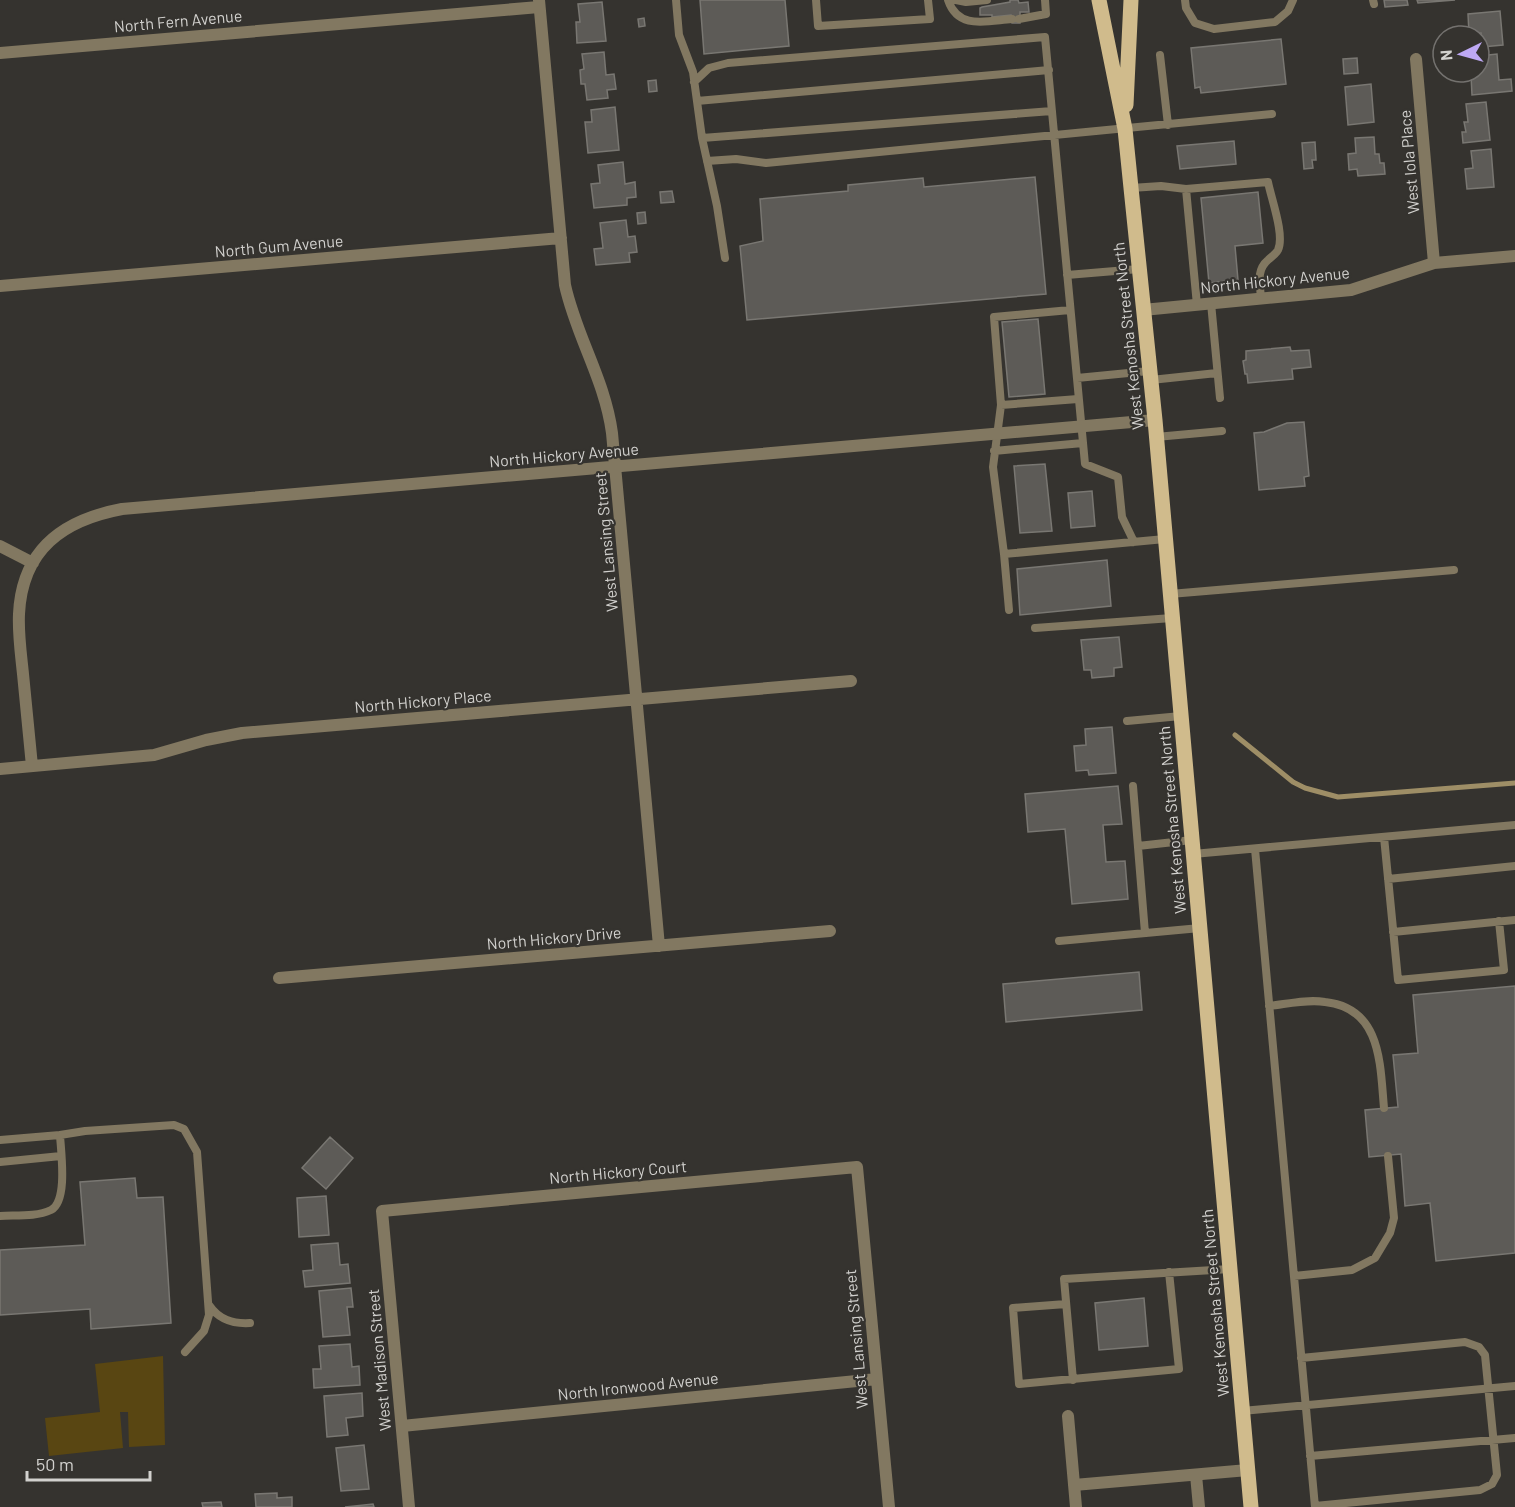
<svg xmlns="http://www.w3.org/2000/svg" width="1515" height="1507" viewBox="0 0 1515 1507" font-family="Barlow,sans-serif">
  <style>
    .green { fill: #594612 }
    .lines { fill: none; stroke-linecap: round; stroke-linejoin: round }
    .stream { stroke: #9e8e66; stroke-width: 5 }
    .building { fill: #5d5b57; stroke: #797772; stroke-width: 1.5 }
    .lane { stroke: #827861; stroke-width: 8 }
    .street { stroke: #827861; stroke-width: 12 }
    .primary { stroke: #d0bb8c; stroke-width: 15 }
    .labels { text-anchor: middle; stroke-width: 4.5; stroke-linejoin: round; paint-order: stroke }
    .street-label { font-size: 16px; fill: #d2d1ce; stroke: #35332f }
  </style>
  <rect width="100%" height="100%" fill="#35332f"/>
  <path class="green" d="M 163,1356 L 165,1445 L 129,1447 L 128,1412 L 120,1412 L 123,1448 L 49,1456 L 45,1418 L 100,1412 L 95,1364 Z"/>
  <g class="lines">
    <path class="stream" d="M 1235,735 L 1293,782 L 1305,788 L 1338,797 L 1515,783"/>
  </g>
  <path class="building" d="M 700,0 L 785,0 L 789,46 L 704,54 Z
    M 1010,0 L 1018,0 L 1019,3 L 1028,2 L 1029,12 L 1020,12 L 1020,23 L 1012,23 L 1011,15 L 992,17 L 992,15 L 980,15 L 980,8 L 982,7 L 1010,2 Z
    M 1384,0 L 1407,0 L 1408,5 L 1385,7 Z
    M 1417,0 L 1455,0 L 1418,3 Z
    M 602,2 L 606,41 L 577,43 L 576,22 L 580,22 L 578,4 Z
    M 1500,11 L 1503,45 L 1482,47 L 1481,33 L 1469,34 L 1468,14 Z
    M 644,18 L 645,26 L 639,27 L 638,19 Z
    M 1281,39 L 1286,84 L 1201,93 L 1200,87 L 1195,88 L 1191,48 Z
    M 604,52 L 606,75 L 614,74 L 616,89 L 607,90 L 608,98 L 587,100 L 585,84 L 581,84 L 580,70 L 584,69 L 582,54 Z
    M 1497,54 L 1499,80 L 1511,79 L 1512,91 L 1472,95 L 1471,75 L 1478,74 L 1479,72 L 1479,56 Z
    M 1357,58 L 1358,73 L 1344,74 L 1343,59 Z
    M 656,80 L 657,91 L 649,92 L 648,81 Z
    M 1371,84 L 1374,122 L 1348,125 L 1345,87 Z
    M 1486,102 L 1490,140 L 1463,143 L 1462,132 L 1466,132 L 1464,122 L 1468,122 L 1466,104 Z
    M 615,107 L 619,150 L 588,153 L 585,122 L 592,122 L 591,110 Z
    M 1374,137 L 1375,154 L 1379,154 L 1380,163 L 1384,163 L 1385,174 L 1358,176 L 1357,169 L 1349,170 L 1348,154 L 1356,153 L 1355,138 Z
    M 1234,141 L 1236,164 L 1180,169 L 1177,146 Z
    M 1315,142 L 1316,160 L 1312,160 L 1313,168 L 1304,169 L 1302,143 Z
    M 1491,149 L 1494,187 L 1467,189 L 1465,169 L 1473,168 L 1471,151 Z
    M 623,162 L 625,184 L 635,182 L 636,197 L 627,198 L 627,205 L 594,208 L 591,184 L 600,183 L 598,165 Z
    M 1035,177 L 1046,294 L 747,320 L 740,246 L 763,241 L 760,199 L 848,191 L 848,185 L 923,178 L 924,187 Z
    M 672,191 L 674,202 L 661,203 L 660,192 Z
    M 1258,192 L 1263,243 L 1235,246 L 1238,280 L 1209,283 L 1201,198 Z
    M 645,212 L 646,223 L 638,224 L 637,213 Z
    M 626,220 L 628,237 L 635,236 L 637,252 L 629,253 L 630,262 L 596,265 L 594,249 L 603,248 L 600,223 Z
    M 1038,319 L 1045,394 L 1009,397 L 1002,322 Z
    M 1290,347 L 1291,351 L 1309,350 L 1311,367 L 1292,369 L 1293,379 L 1248,383 L 1247,374 L 1245,374 L 1243,361 L 1246,360 L 1246,351 Z
    M 1304,422 L 1309,476 L 1304,477 L 1305,486 L 1259,490 L 1254,433 L 1264,432 L 1287,423 Z
    M 1045,464 L 1052,531 L 1020,533 L 1014,466 Z
    M 1092,491 L 1095,526 L 1071,528 L 1068,493 Z
    M 1107,560 L 1111,606 L 1020,615 L 1017,569 Z
    M 1119,637 L 1122,667 L 1114,668 L 1114,676 L 1092,678 L 1091,670 L 1084,670 L 1081,640 Z
    M 1112,727 L 1116,773 L 1089,775 L 1088,770 L 1076,771 L 1074,746 L 1086,745 L 1085,729 Z
    M 1118,786 L 1122,824 L 1103,825 L 1106,862 L 1125,861 L 1128,899 L 1072,904 L 1065,829 L 1028,832 L 1025,794 Z
    M 1139,972 L 1142,1010 L 1006,1022 L 1003,984 Z
    M 1515,986 L 1515,1253 L 1436,1261 L 1430,1203 L 1405,1206 L 1401,1154 L 1369,1157 L 1365,1110 L 1398,1107 L 1393,1055 L 1418,1053 L 1413,995 Z
    M 330,1137 L 353,1158 L 326,1189 L 302,1168 Z
    M 135,1178 L 137,1198 L 163,1197 L 171,1323 L 91,1329 L 90,1309 L 0,1315 L 0,1250 L 85,1245 L 80,1182 Z
    M 326,1196 L 329,1235 L 299,1237 L 297,1198 Z
    M 338,1243 L 340,1265 L 348,1264 L 350,1283 L 305,1287 L 303,1271 L 313,1270 L 311,1245 Z
    M 351,1288 L 353,1307 L 347,1307 L 350,1335 L 323,1337 L 319,1291 Z
    M 1144,1298 L 1148,1346 L 1099,1350 L 1095,1303 Z
    M 350,1344 L 352,1367 L 359,1366 L 360,1385 L 314,1388 L 313,1369 L 321,1369 L 319,1346 Z
    M 362,1393 L 363,1416 L 346,1418 L 348,1435 L 327,1437 L 324,1396 Z
    M 364,1445 L 369,1489 L 341,1491 L 336,1448 Z
    M 277,1493 L 277,1498 L 292,1497 L 292,1507 L 256,1507 L 255,1494 Z
    M 221,1502 L 222,1507 L 203,1507 L 202,1503 Z
    M 373,1504 L 374,1507 L 345,1507 Z"/>
  <g class="lines">
    <path class="lane" d="M 676,0 L 679,35 L 693,72 L 702,138 L 717,206 L 725,258
      M 816,0 L 818,26 L 930,19 L 928,0
      M 948,0 C 958,30 986,21 1012,19
      M 956,0 L 966,2 L 987,0
      M 1185,0 L 1186,8 L 1195,23 L 1214,29 L 1275,22 L 1288,11 L 1293,0
      M 1373,0 L 1374,4
      M 1019,19 L 1046,14 L 1045,0
      M 1160,55 L 1168,125
      M 694,82 L 709,68 L 728,63 L 1045,37 L 1085,464 L 1118,477 L 1122,517 L 1134,542
      M 697,101 L 1049,70
      M 702,138 L 1052,111
      M 707,161 L 736,159 L 766,163 L 1272,114
      M 1131,188 L 1161,186 L 1186,189 L 1268,182 C 1271,198 1285,235 1278,250 C 1276,254 1272,256 1268,260 C 1256,270 1260,284 1261,298
      M 1186,189 L 1197,305
      M 1067,275 L 1139,269
      M 1211,303 L 1220,398
      M 1077,378 L 1149,371
      M 1151,380 L 1217,373
      M 1001,405 L 1078,399
      M 1156,437 L 1222,431
      M 994,451 L 1083,443
      M 1004,554 L 1165,539
      M 1170,594 L 1454,570
      M 1009,610 L 1004,554 L 993,467 L 1001,405 L 994,317 L 1070,310
      M 1035,628 L 1172,618
      M 1127,721 L 1181,716
      M 1133,786 L 1145,933
      M 1384,837 L 1398,980 L 1504,970 L 1499,921
      M 1138,846 L 1192,840
      M 1255,849 L 1315,1507
      M 1193,854 L 1515,825
      M 1388,879 L 1515,866
      M 1393,932 L 1515,920
      M 1059,941 L 1200,928
      M 1269,1006 C 1287,1004 1307,999 1325,1002 C 1382,1008 1380,1065 1384,1108
      M 0,1140 L 60,1135
      M 0,1162 L 61,1156
      M 0,1216 C 16,1215 36,1217 51,1210 C 68,1201 61,1153 60,1135 L 85,1131 L 174,1125 L 184,1129 L 197,1152 L 209,1315 L 204,1331 L 185,1352
      M 1294,1276 L 1352,1270 L 1375,1258 L 1390,1233 L 1394,1218 L 1388,1156
      M 1066,1304 L 1013,1308 L 1019,1384 L 1179,1369 L 1169,1272
      M 209,1305 C 219,1320 233,1324 250,1323
      M 1301,1358 L 1465,1342 L 1479,1347 L 1485,1355 L 1497,1475 L 1492,1484 L 1480,1490 L 1315,1506
      M 1073,1380 L 1064,1279 L 1230,1269
      M 1242,1411 L 1515,1386
      M 1310,1456 L 1515,1438"/>
    <path class="street" d="M 539,0 L 565,285 C 576,336 605,380 612,433 L 659,946
      M 0,53 L 539,7
      M 1416,59 L 1434,263
      M 0,286 L 561,238
      M 1143,310 L 1351,290 L 1434,263 L 1515,256
      M 0,546 L 33,563
      M 32,766 C 29,736 26,705 23,674 C 21,654 18,634 19,614 C 22,549 63,520 122,509 L 1155,420
      M 0,769 L 154,755 L 206,740 L 242,733 L 851,681
      M 279,978 L 830,931
      M 1068,1416 L 1076,1507
      M 402,1426 L 877,1379
      M 1196,1475 L 1199,1507
      M 1074,1485 L 1248,1470
      M 409,1507 L 382,1211 L 857,1167 L 889,1507"/>
    <path class="primary" d="M 1099,0 L 1125,129 L 1131,188 L 1155,420 L 1251,1507
      M 1126,105 L 1131,0"/>
  </g>
  <g class="labels">
    <g class="street-label">
      <text transform="translate(178 21) rotate(-5)" y="6">North Fern Avenue</text>
      <text transform="translate(1409 162) rotate(-95)" y="6">West Iola Place</text>
      <text transform="translate(279 246) rotate(-5)" y="6">North Gum Avenue</text>
      <text transform="translate(1275 280) rotate(-6)" y="6">North Hickory Avenue</text>
      <text transform="translate(1128 336) rotate(-96)" y="6">West Kenosha Street North</text>
      <text transform="translate(564 455) rotate(-5)" y="6">North Hickory Avenue</text>
      <text transform="translate(606 542) rotate(-95)" y="6">West Lansing Street</text>
      <text transform="translate(423 701) rotate(-5)" y="6">North Hickory Place</text>
      <text transform="translate(1172 820) rotate(-95)" y="6">West Kenosha Street North</text>
      <text transform="translate(554 938) rotate(-5)" y="6">North Hickory Drive</text>
      <text transform="translate(618 1172) rotate(-5)" y="6">North Hickory Court</text>
      <text transform="translate(1215 1303) rotate(-95)" y="6">West Kenosha Street North</text>
      <text transform="translate(856 1339) rotate(-95)" y="6">West Lansing Street</text>
      <text transform="translate(379 1360) rotate(-95)" y="6">West Madison Street</text>
      <text transform="translate(638 1386) rotate(-6)" y="6">North Ironwood Avenue</text>
    </g>
  </g>
  <g transform="translate(1461 54) rotate(265)"><circle r="28" fill="#35332f" stroke="#74726f" stroke-width="1.5"/>
  <path d="M0-4.5L10 22L0 15L-10 22Z" fill="#bea9f4"/>
  <text y="-9" font-size="16" font-weight="bold" text-anchor="middle" fill="#d2d1ce">N</text>
  </g>
  <path d="M27 1471v9h123v-9" fill="none" stroke="#d2d1ce" stroke-width="3"/>
  <text x="36" y="1471" font-size="18" fill="#d2d1ce" stroke="#35332f" stroke-width="4.5" paint-order="stroke">50 m</text>
</svg>
